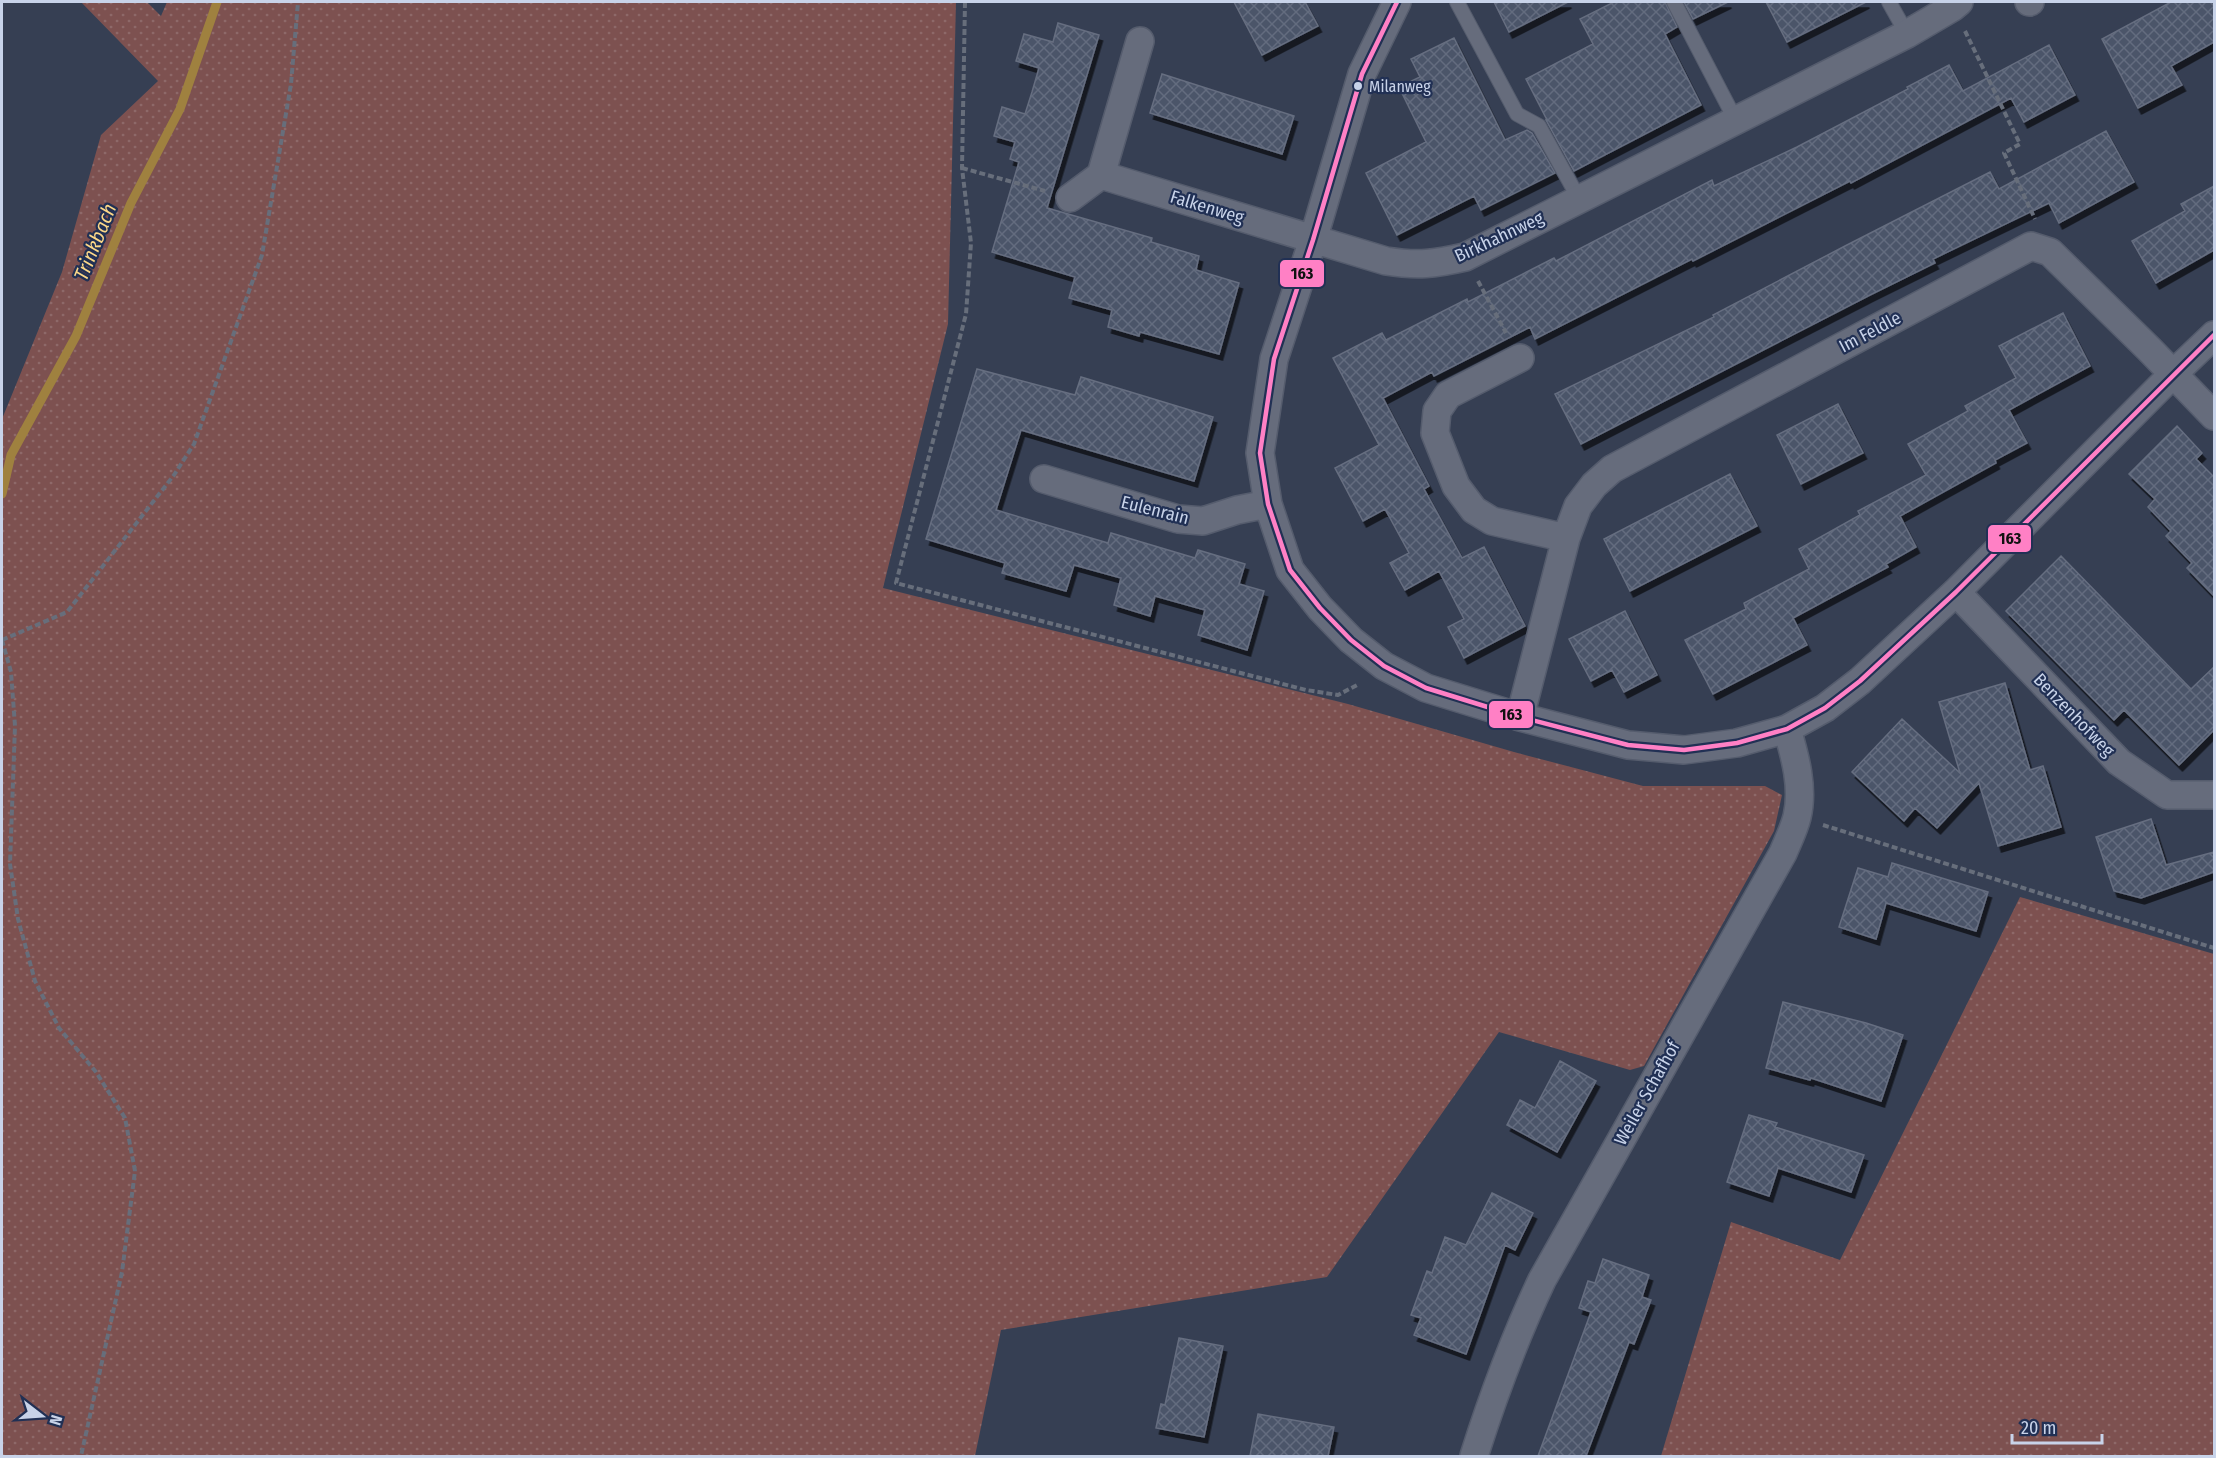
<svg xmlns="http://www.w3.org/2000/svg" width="2216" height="1458" viewBox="0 0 2216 1458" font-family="'Fira Sans Condensed',sans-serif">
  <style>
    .grass { fill: url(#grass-dots) }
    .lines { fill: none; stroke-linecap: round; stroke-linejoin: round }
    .stream { stroke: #9f813f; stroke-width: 9 }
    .building { fill: url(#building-cross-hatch); stroke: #666e80; stroke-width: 1.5; filter: url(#shadow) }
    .service-casing { stroke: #555c6d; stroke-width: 16 }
    .minor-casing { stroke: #555c6d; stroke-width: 30 }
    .path { stroke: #676e7b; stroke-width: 4; stroke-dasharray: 6 3; stroke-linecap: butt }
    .service { stroke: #666c7c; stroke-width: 14 }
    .minor { stroke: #666c7c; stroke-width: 27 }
    .bus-1-casing { stroke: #213054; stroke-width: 9 }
    .bus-1 { stroke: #ff80c5; stroke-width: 4.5 }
    .bus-dot { fill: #c8d3e9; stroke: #213054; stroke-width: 2 }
    .labels { text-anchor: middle; stroke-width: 4.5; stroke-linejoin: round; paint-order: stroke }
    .bus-label { font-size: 16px; fill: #c8d3e9; stroke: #213054; text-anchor: start }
    .street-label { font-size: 18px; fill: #c8d3e9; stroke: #213054 }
    .water-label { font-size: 20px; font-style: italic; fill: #fbd788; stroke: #213054 }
    .line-badge { stroke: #213054; stroke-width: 2 }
    .pale-badge-label { font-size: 16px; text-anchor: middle; font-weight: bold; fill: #111 }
  </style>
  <defs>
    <pattern id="grass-dots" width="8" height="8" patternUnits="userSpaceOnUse" patternTransform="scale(1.5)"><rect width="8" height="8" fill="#7d5150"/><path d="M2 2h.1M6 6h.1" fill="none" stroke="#8e6969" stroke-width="1.8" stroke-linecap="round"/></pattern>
    <pattern id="building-cross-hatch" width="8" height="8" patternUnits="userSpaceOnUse" patternTransform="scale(1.5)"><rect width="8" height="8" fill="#4b5469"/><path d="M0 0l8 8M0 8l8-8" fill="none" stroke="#636c7e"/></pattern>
    <filter id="shadow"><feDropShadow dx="3.5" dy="6" stdDeviation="0" flood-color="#0009"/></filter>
  </defs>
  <rect width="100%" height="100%" fill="#363f53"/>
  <path class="grass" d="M 81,2 L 147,2 L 161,16 L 167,2 L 956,2 L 948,324 L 883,588 L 1348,704 L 1514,752 L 1643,786 L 1765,786 L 1782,795 L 1774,831 L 1644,1066 L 1630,1070 L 1499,1032 L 1327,1277 L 1001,1330 L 975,1456 L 2,1456 L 2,419 L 62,272 L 101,135 L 158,81 Z
    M 2020,897 L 2214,954 L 2214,1456 L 1661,1456 L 1731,1222 L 1840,1260 Z"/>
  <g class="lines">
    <path class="stream" d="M 2,494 L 11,455 L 76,336 L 131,203 L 180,109 L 217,2"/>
  </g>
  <path class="building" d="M 1234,2 L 1305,2 L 1318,26 L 1262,55 Z
    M 1494,2 L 1568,2 L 1509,32 Z
    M 1614,2 L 1665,2 L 1677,27 L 1665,34 L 1701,105 L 1574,171 L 1546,120 L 1547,120 L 1526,79 L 1593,44 L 1580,19 Z
    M 1684,2 L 1728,2 L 1693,19 Z
    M 1766,2 L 1866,2 L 1787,42 Z
    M 2171,2 L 2214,2 L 2214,42 L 2171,66 L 2182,85 L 2138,108 L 2102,39 Z
    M 1058,23 L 1099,35 L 1047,208 L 1152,238 L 1151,242 L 1199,256 L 1196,270 L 1239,283 L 1219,354 L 1140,332 L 1139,336 L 1108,327 L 1112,310 L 1069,298 L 1075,277 L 992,252 L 1019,162 L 1010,159 L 1015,142 L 994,136 L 1002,107 L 1025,114 L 1032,92 L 1039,68 L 1016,61 L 1024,34 L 1053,42 Z
    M 1454,38 L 1505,140 L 1527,130 L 1532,133 L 1555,173 L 1481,210 L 1474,196 L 1397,235 L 1366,173 L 1426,142 L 1399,87 L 1420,77 L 1411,59 Z
    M 2049,45 L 2075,95 L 2024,122 L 2011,98 L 1851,183 L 1850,181 L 1693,261 L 1692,259 L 1535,339 L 1530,327 L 1434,376 L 1432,372 L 1383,398 L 1429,486 L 1424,489 L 1462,558 L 1484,547 L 1525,626 L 1464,658 L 1448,627 L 1464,619 L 1439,571 L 1405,590 L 1390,563 L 1409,553 L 1385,509 L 1363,521 L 1335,468 L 1379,445 L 1333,358 L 1382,333 L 1386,340 L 1467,299 L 1468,302 L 1554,258 L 1556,261 L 1712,180 L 1714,186 L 1797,147 L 1908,89 L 1907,87 L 1949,65 L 1963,91 Z
    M 1162,74 L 1294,116 L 1282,154 L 1150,113 Z
    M 2106,131 L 2134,182 L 2059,223 L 2049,203 L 1933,259 L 1935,263 L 1870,295 L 1581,444 L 1555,394 L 1714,317 L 1713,315 L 1845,246 L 1990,172 L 1999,189 Z
    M 2214,186 L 2214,250 L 2156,283 L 2132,241 L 2185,211 L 2181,204 Z
    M 2063,313 L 2090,366 L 2009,410 L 2027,443 L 1995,460 L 1996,463 L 1900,516 L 1916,547 L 1886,564 L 1888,567 L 1793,618 L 1807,645 L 1713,694 L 1685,640 L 1746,609 L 1744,603 L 1809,569 L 1799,549 L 1860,515 L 1858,511 L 1926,475 L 1908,444 L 1968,411 L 1965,406 L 2016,378 L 1999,346 Z
    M 977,369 L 1075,395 L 1081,377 L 1213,417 L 1194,481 L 1021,430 L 996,510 L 1108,543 L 1111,533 L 1195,558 L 1198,550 L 1245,564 L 1239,584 L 1264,591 L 1247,650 L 1198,635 L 1205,610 L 1155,596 L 1150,616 L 1114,605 L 1121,578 L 1074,565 L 1066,591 L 1002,573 L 1005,563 L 926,539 Z
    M 1838,404 L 1863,453 L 1801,484 L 1777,435 Z
    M 2177,426 L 2202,453 L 2196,459 L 2214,477 L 2214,596 L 2187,568 L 2192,563 L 2166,536 L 2171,531 L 2148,507 L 2155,499 L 2129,474 Z
    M 1730,474 L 1757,526 L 1630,591 L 1604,539 Z
    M 2061,556 L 2191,689 L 2214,667 L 2214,730 L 2179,765 L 2124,710 L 2114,720 L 2006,611 Z
    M 1625,611 L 1657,675 L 1624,692 L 1612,670 L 1591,681 L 1569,639 Z
    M 2005,683 L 2030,770 L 2043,766 L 2061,827 L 1998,846 L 1979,783 L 1937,828 L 1915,808 L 1904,821 L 1852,772 L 1902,719 L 1960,773 L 1939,702 Z
    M 2151,819 L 2166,865 L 2214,852 L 2214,872 L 2141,898 L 2114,891 L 2096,837 Z
    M 1892,863 L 1988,892 L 1976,931 L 1886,903 L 1876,939 L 1839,927 L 1858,868 L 1888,877 Z
    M 1783,1002 L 1866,1023 L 1903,1035 L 1881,1101 L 1811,1078 L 1810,1080 L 1766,1068 Z
    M 1560,1061 L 1596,1081 L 1557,1152 L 1507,1125 L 1520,1100 L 1535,1108 Z
    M 1749,1115 L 1777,1123 L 1775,1127 L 1864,1155 L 1851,1192 L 1778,1168 L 1769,1196 L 1727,1182 Z
    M 1492,1193 L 1533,1213 L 1515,1250 L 1505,1245 L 1466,1354 L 1414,1335 L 1421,1318 L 1411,1315 L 1427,1271 L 1432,1273 L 1445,1237 L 1466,1245 Z
    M 1603,1259 L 1649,1275 L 1642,1297 L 1651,1300 L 1634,1344 L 1629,1342 L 1586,1456 L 1538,1456 L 1591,1312 L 1579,1308 L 1588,1281 L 1595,1283 Z
    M 1179,1338 L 1223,1346 L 1204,1437 L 1156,1428 L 1161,1404 L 1165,1405 Z
    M 1258,1414 L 1334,1427 L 1328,1456 L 1250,1456 Z"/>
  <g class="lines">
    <defs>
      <path id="service" d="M 1457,2 L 1517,114 L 1539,126 L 1579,199
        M 1674,2 L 1735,119
        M 1889,2 L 1907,34"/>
      <path id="minor" d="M 1397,2 L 1362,74 L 1313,240 L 1274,359 L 1260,453 L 1268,504 L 1290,570 L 1320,608 L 1351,640 L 1384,666 L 1426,688 L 1520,717 L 1628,745 L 1684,750 L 1737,743 L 1787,729 L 1825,708 L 1860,681 L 1956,592 L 2174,373 L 2214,335
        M 2029,2 L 2030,2
        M 1101,175 L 1140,41
        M 1070,198 L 1101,175 L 1386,261 C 1418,266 1434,264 1465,257 L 1907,34 L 1953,7 L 1959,2
        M 1520,358 L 1448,395 L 1437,411 L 1435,433 L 1456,486 L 1474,510 L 1492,521 L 1566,538
        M 1044,479 L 1178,519 L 1203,521 L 1237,510 L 1268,504
        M 1956,592 L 2119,762 L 2167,795 L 2214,795
        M 1520,717 L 1566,538 L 1578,506 L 1594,485 L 1612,469 L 2031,246 L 2050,252 L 2149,349 L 2214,416
        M 1474,1456 C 1493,1396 1515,1337 1542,1280 L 1783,853 C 1788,841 1794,829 1797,817 C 1804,788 1795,756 1787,729"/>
    </defs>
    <use href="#service" class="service-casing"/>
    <use href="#minor" class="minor-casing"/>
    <path class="path" d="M 965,2 L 962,168 L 971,243 L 966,314 L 896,583 L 1306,690 L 1338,695 L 1359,684
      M 1965,31 L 2020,144 L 2004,153 L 2035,219
      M 962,168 L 1045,191
      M 1478,281 L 1506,333
      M 2,640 L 11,672 L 15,726 L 10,864 L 18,919 L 35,981 L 59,1028 L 96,1072 L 125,1118 L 135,1171 L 122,1272 L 81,1456
      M 2,640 L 67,612 L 174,475 L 194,444 L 262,255 L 291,84 L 298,2
      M 1823,825 L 2214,948"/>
    <use href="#service" class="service"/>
    <use href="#minor" class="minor"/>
    <defs>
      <path id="bus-1" d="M 1397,2 L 1362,74 L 1313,240 L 1274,359 L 1260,453 L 1268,504 L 1290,570 L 1320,608 L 1351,640 L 1384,666 L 1426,688 L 1520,717 L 1628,745 L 1684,750 L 1737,743 L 1787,729 L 1825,708 L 1860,681 L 1956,592 L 2214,335"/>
    </defs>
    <use href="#bus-1" class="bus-1-casing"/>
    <use href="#bus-1" class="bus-1"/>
  </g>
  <circle class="bus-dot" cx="1358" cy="86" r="5"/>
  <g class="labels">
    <g class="bus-label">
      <text x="1369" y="92">Milanweg</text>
    </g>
    <g class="street-label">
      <text transform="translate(1207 207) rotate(17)" y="6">Falkenweg</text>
      <text transform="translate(1499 237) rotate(-25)" y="6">Birkhahnweg</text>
      <text transform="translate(1870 332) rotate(-28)" y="6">Im Feldle</text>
      <text transform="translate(1155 510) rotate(14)" y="6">Eulenrain</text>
      <text transform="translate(2074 715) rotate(46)" y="6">Benzenhofweg</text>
      <text transform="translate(1647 1093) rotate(-61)" y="6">Weiler Schafhof</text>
    </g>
    <g class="water-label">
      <text transform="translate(95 242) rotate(-68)" y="7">Trinkbach</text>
    </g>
  </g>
  <g class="line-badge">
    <rect x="1279" y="259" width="46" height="29" rx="6" fill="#ff80c5"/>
    <rect x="1987" y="524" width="45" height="29" rx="6" fill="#ff80c5"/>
    <rect x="1488" y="700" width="46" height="29" rx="6" fill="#ff80c5"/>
  </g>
  <g class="pale-badge-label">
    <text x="1302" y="279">163</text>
    <text x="2010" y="544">163</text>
    <text x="1511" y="720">163</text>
  </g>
  <rect width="2216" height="1458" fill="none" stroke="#c8d3e9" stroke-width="6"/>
  <g transform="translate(42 1416) rotate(107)" stroke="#213054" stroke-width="4.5" paint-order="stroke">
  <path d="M0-4.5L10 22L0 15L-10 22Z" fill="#c8d3e9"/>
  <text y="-9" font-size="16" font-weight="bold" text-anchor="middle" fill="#c8d3e9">N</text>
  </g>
  <path d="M2012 1434v9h90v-9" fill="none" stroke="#c8d3e9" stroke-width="3"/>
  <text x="2021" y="1434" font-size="18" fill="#c8d3e9" stroke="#213054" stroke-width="4.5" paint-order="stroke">20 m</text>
</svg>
